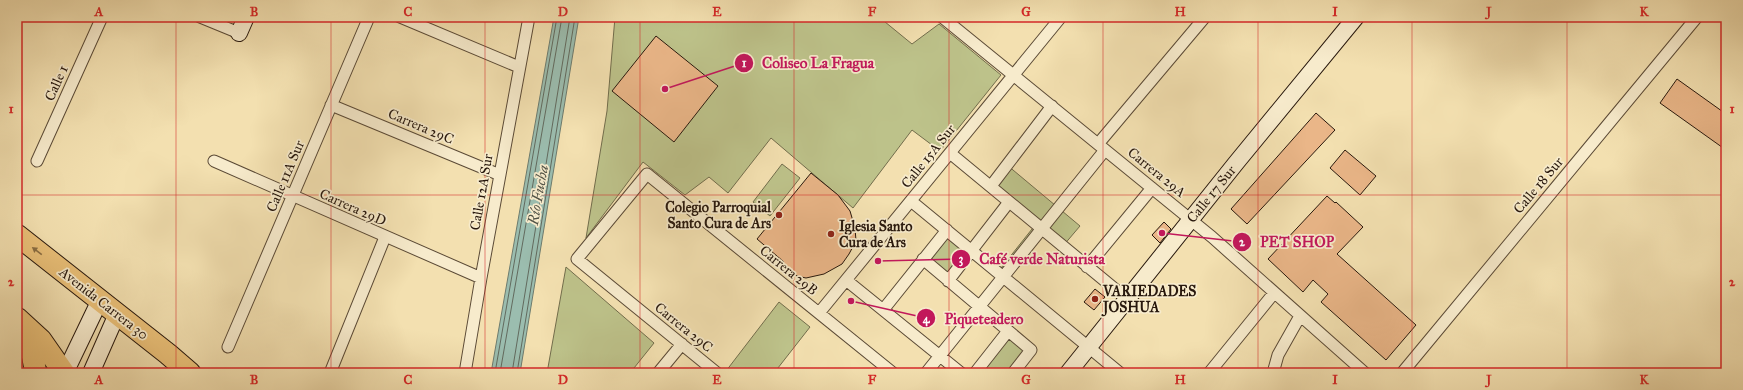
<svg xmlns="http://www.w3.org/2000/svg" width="1743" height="390" viewBox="0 0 1743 390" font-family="'IM FELL Great Primer',serif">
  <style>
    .green { fill: #bdc28a; stroke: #726d4c }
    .water { fill: #9bbdaf; stroke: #6d7b6e }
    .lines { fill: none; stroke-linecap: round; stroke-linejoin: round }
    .shore { stroke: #626a5e; stroke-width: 1 }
    .building { fill: #eab688; stroke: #28180d }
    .street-casing { stroke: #5b4a36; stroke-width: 13 }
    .secondary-casing { stroke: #28180d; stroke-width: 18 }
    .highway-casing { stroke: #28180d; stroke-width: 23 }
    .street { stroke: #f7ebcc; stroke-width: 11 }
    .secondary { stroke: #f7ebcc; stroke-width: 16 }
    .highway { stroke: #eac078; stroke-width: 21 }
    .oneway { fill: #896c42 }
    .grid { fill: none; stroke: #d62828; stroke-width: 1; stroke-opacity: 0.55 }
    .poi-dot { fill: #8f2418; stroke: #f7ebcc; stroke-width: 1.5 }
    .labels { text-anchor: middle; stroke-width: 3.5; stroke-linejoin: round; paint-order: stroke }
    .street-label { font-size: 14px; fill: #28180d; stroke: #f7ebcc }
    .poi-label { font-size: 14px; font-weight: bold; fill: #28180d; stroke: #f7ebcc; text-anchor: start }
    .water-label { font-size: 15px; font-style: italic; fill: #505246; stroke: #f7ebcc }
    .leader { fill: none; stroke: #c2185b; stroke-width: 1.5 }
    .callout-dot { fill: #c2185b; stroke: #f7ebcc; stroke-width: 1.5 }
    .mark-label { font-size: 12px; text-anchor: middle; font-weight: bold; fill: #fff }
    .callout-label { font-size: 15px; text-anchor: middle; font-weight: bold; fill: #c2185b; stroke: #f7ebcc; stroke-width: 3.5; stroke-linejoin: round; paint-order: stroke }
    .neatline { fill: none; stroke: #d62828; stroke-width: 1.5 }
    .grid-label { font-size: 13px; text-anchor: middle; font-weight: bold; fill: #d62828 }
  </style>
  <rect width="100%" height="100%" fill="#f3e0b0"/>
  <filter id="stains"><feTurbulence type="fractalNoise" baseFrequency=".005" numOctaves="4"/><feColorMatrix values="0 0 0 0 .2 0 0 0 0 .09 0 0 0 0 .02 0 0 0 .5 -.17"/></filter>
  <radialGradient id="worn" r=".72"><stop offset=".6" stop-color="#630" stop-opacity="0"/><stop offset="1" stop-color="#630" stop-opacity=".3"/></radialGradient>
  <path class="green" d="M 615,17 L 879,17 L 912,44 L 939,24 L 1001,75 L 940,151 L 912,130 L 853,208 L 771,138 L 728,193 L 709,177 L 685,195 L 643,162 L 586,238 L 607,111 Z
    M 782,164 L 800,178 L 770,216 L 753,202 Z
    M 1007,165 L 1080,226 L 1063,246 L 1043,235 L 1010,276 L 1001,268 L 1036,224 L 991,186 Z
    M 947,230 L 972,250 L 948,281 L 923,259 Z
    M 566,267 L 654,343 L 630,373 L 547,373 Z
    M 779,302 L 810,327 L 774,373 L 729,373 L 726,371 Z
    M 1008,333 L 1031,350 L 1011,373 L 976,373 Z
    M 17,340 L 31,373 L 17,373 Z"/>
  <path class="water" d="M 554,17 L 579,17 L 520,373 L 491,373 Z"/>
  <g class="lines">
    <path class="shore" d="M 495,373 L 557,17
      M 500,373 L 562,17
      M 512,373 L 570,17
      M 517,373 L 575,17"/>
  </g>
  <path class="building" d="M 656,36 L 718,86 L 674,142 L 612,91 Z
    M 1677,79 L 1726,114 L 1726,150 L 1660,103 Z
    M 1316,113 L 1335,130 L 1247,224 L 1231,209 Z
    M 1345,150 L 1376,176 L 1360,195 L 1330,168 Z
    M 811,173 L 838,195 L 850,211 L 855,228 L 856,241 L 849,254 L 842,264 L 824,274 L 806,278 L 797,276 L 791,272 L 781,265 L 784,262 L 757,239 Z
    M 1327,196 L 1335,203 L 1336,202 L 1363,227 L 1337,254 L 1416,325 L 1386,360 L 1321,302 L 1328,294 L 1313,280 L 1303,292 L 1268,259 Z
    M 1164,222 L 1171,229 L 1160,243 L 1152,235 Z
    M 1095,289 L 1105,297 L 1094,310 L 1084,302 Z"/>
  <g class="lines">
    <defs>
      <path id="street" d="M 200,17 L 239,33
        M 400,17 L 519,67
        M 942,17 L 1212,237 L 1365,373
        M 331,105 L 500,175
        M 1098,144 L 1205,17
        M 950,153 L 1127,299
        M 37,161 L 102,17
        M 214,161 L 481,278
        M 991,186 L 1052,106
        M 911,201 L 1120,373
        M 923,259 L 1031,350 L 1013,373
        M 1087,267 L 1152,188
        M 846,280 L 961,373
        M 948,281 L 1009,202
        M 883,310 L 947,230
        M 819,313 L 1061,17
        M 228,347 L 369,17
        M 330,373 L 385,237
        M 465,373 L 481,278 L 529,17
        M 658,373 L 682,344
        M 717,373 L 577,259 L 647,174 L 893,373
        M 926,373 L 1105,150
        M 975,373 L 1008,331
        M 1209,373 L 1274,293
        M 1273,373 L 1278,355 L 1300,316
        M 1402,373 L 1697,17"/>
      <path id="secondary" d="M 239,33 L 246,17
        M 65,373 L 100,300
        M 91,373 L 117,314
        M 1068,373 L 1236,163 L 1356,17"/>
      <path id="highway" d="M 17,235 L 168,354 L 190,373
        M 17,318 L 41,340 L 64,373
        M 18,325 L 32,354 L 36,373"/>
    </defs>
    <use href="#street" class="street-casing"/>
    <use href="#secondary" class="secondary-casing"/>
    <use href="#highway" class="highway-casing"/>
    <use href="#street" class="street"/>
    <use href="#secondary" class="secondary"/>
    <use href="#highway" class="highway"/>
  </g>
  <defs><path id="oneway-solid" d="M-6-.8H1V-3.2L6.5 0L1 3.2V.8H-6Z"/></defs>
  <use class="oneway" href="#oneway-solid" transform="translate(37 251) rotate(-143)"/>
  <path class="grid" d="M 176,17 L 176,373M 331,17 L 331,373M 485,17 L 485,373M 640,17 L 640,373M 794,17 L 794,373M 949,17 L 949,373M 1103,17 L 1103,373M 1258,17 L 1258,373M 1412,17 L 1412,373M 1567,17 L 1567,373M 17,195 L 1726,195"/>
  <g class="poi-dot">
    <circle cx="779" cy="215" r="4"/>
    <circle cx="831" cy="234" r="4"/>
    <circle cx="1095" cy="299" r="4"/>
  </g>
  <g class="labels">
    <g class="street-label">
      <text transform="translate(56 83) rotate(-66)" y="5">Calle 1</text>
      <text transform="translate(421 126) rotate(23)" y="5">Carrera 29C</text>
      <text transform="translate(928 156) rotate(-51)" y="5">Calle 15A Sur</text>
      <text transform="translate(1157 172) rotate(39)" y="5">Carrera 29A</text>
      <text transform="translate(285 176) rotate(-67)" y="5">Calle 11A Sur</text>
      <text transform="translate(1538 185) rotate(-50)" y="5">Calle 18 Sur</text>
      <text transform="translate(481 192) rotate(-80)" y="5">Calle 12A Sur</text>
      <text transform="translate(1211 194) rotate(-51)" y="5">Calle 17 Sur</text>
      <text transform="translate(353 207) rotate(24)" y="5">Carrera 29D</text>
      <text transform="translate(789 270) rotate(39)" y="5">Carrera 29B</text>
      <text transform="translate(104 303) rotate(38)" y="5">Avenida Carrera 30</text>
      <text transform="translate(684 327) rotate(39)" y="5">Carrera 29C</text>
    </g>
    <g class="poi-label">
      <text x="771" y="212" text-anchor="end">Colegio Parroquial<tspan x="771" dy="16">Santo Cura de Ars</tspan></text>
      <text x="839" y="231">Iglesia Santo<tspan x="839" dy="16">Cura de Ars</tspan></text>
      <text x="1103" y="296">VARIEDADES<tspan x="1103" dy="16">JOSHUA</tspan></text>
    </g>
    <g class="water-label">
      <text transform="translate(538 195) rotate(-80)" y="5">Río Fucha</text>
    </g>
  </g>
  <path class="leader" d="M665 89L744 63M1162 233L1242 242M878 261L961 259M851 301L926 318"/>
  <g class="callout-dot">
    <circle cx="665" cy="89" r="4"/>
    <circle cx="1162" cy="233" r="4"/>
    <circle cx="878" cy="261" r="4"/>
    <circle cx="851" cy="301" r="4"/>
    <circle cx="744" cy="63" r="10"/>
    <circle cx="1242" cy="242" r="10"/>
    <circle cx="961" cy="259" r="10"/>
    <circle cx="926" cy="318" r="10"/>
  </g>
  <g class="mark-label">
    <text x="744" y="67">1</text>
    <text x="1242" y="246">2</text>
    <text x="961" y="263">3</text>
    <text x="926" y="323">4</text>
  </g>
  <g class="callout-label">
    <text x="818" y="68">Coliseo La Fragua</text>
    <text x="1297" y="247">PET SHOP</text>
    <text x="1042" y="264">Café verde Naturista</text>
    <text x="984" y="324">Piqueteadero</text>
  </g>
  <rect width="1743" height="390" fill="none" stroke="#f3e0b0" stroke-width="44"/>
  <rect x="22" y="22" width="1699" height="346" class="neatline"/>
  <g class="grid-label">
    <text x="99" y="16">A</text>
    <text x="254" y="16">B</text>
    <text x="408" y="16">C</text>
    <text x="563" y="16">D</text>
    <text x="717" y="16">E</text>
    <text x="872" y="16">F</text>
    <text x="1026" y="16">G</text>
    <text x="1180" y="16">H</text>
    <text x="1335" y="16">I</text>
    <text x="1489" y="16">J</text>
    <text x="1644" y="16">K</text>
    <text x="11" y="113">1</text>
    <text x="1732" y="113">1</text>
    <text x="11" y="286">2</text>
    <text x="1732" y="286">2</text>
    <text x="99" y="384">A</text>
    <text x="254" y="384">B</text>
    <text x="408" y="384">C</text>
    <text x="563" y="384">D</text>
    <text x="717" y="384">E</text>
    <text x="872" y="384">F</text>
    <text x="1026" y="384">G</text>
    <text x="1180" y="384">H</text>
    <text x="1335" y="384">I</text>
    <text x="1489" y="384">J</text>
    <text x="1644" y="384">K</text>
  </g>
  <rect width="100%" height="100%" filter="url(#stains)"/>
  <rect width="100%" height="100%" fill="url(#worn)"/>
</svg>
